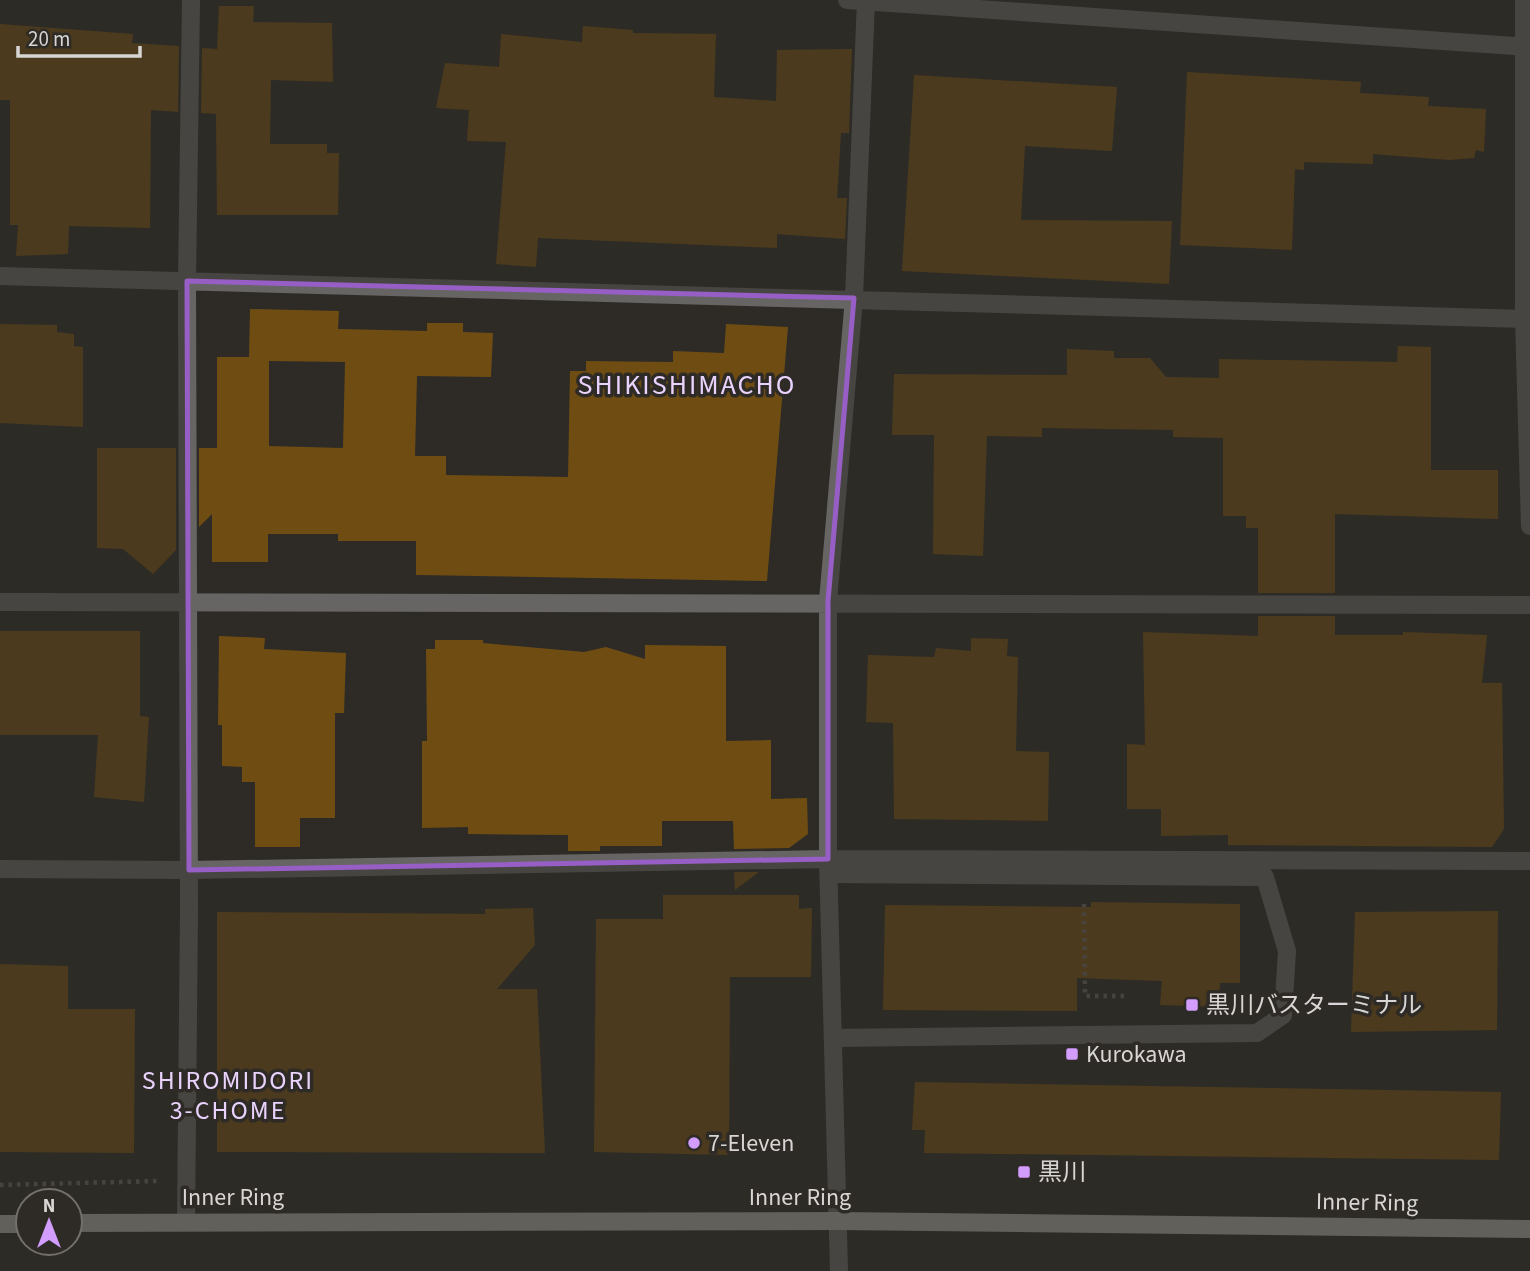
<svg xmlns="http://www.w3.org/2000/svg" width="1530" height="1271" viewBox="0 0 1530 1271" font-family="'Source Sans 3','Noto Sans JP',sans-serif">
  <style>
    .building { fill: #6f4d12; fill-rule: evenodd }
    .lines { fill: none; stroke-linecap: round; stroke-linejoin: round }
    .path { stroke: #666360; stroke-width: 4.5; stroke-dasharray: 3.5 5; stroke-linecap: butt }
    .service { stroke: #666563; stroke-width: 18 }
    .minor { stroke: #666563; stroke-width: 18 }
    .primary { stroke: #a19f9b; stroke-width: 18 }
    .marked { fill: none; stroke: #975fc5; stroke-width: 5; stroke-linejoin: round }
    .poi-dot { fill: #d29dfd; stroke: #2e2b27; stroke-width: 2.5 }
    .labels { text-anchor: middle; stroke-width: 7; stroke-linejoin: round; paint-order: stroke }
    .poi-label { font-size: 24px; fill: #d8d6d4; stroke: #2e2b27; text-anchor: start }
    .street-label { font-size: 24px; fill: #d8d6d4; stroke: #2e2b27 }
    .neighbourhood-label { font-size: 26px; letter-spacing: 2px; fill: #e9d3fc; stroke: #2e2b27 }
    .quarter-label { font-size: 28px; letter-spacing: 2px; fill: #e9d3fc; stroke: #2e2b27 }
  </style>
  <rect width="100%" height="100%" fill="#2e2b27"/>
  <path class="building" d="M 219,6 L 254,6 L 253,22 L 332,23 L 333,82 L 271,80 L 270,144 L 327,144 L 327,153 L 339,153 L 338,215 L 217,215 L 216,114 L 201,113 L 202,48 L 217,49 Z
    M 0,24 L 133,34 L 132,43 L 179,46 L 178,112 L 151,110 L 150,228 L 69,226 L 68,254 L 16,256 L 18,225 L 10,225 L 10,100 L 0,100 Z
    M 583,26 L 633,30 L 633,33 L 716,34 L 714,97 L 776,101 L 777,50 L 852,49 L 849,133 L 841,133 L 837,198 L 847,198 L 845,239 L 777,234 L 777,248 L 538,238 L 536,267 L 496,264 L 506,142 L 467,141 L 469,110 L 436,108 L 445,63 L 499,67 L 501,34 L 582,42 Z
    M 1187,72 L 1361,82 L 1360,93 L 1429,97 L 1428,106 L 1486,109 L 1484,152 L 1476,150 L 1474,158 L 1449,160 L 1373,154 L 1373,164 L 1304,162 L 1304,170 L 1295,169 L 1292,250 L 1180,245 Z
    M 914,75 L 1117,87 L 1112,151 L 1025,146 L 1021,220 L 1172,221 L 1169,284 L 902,271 Z
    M 250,309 L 339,311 L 338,329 L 427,331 L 427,323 L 463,323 L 463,332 L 493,333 L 491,377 L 417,376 L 415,456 L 446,456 L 446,475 L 568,477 L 570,371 L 586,371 L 586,361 L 673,362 L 673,351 L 724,353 L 726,324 L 788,327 L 767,581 L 416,575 L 416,541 L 338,541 L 338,534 L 268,534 L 268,562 L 212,562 L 212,514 L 199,527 L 199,448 L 217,448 L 217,357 L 249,357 ZM 269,361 L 345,362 L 343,448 L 269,446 Z
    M 0,324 L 57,325 L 57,332 L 74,334 L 74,346 L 83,347 L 83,427 L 0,423 Z
    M 1398,346 L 1431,347 L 1431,470 L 1498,470 L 1498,519 L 1335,514 L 1335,593 L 1258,593 L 1258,528 L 1246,528 L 1246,516 L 1223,516 L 1223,438 L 1173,437 L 1173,430 L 1042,428 L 1042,437 L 987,436 L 983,556 L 933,554 L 934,435 L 892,435 L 894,374 L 1067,375 L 1067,349 L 1114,351 L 1114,358 L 1150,358 L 1166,377 L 1219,378 L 1219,359 L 1397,362 Z
    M 97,448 L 176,448 L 176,550 L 153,574 L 123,549 L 97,548 Z
    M 1258,616 L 1335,616 L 1335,635 L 1403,635 L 1403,632 L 1487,635 L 1482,683 L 1502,683 L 1504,829 L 1492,847 L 1228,845 L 1228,835 L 1161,836 L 1161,809 L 1127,809 L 1127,744 L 1145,745 L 1143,632 L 1258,636 Z
    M 0,631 L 140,631 L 140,716 L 149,717 L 144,802 L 94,797 L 98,735 L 0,735 Z
    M 219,636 L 265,638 L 264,649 L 346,653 L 344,713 L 335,713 L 335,818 L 300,818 L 300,847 L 255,847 L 255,782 L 242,782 L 242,767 L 222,766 L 222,725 L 218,725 Z
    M 971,638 L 1008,639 L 1007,656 L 1018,657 L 1016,751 L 1049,752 L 1048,821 L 894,819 L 893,723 L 866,722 L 868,655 L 934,657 L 936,648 L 971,651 Z
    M 435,640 L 483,640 L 483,643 L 584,652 L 606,647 L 645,659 L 645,645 L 726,646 L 726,741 L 771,740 L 771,799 L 807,798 L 808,834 L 789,848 L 734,849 L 733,821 L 662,821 L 662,846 L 600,846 L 600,851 L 568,851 L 568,835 L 468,834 L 468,827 L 422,828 L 422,741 L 427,741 L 426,649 L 435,649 Z
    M 734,872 L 759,872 L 735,890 Z
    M 663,895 L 799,895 L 799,909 L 812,908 L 811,977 L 730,977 L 729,1155 L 594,1152 L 596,919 L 663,919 Z
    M 1091,902 L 1240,904 L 1240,983 L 1220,983 L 1219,1007 L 1160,1005 L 1162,981 L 1077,978 L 1077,1011 L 883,1010 L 885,905 L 1091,907 Z
    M 533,908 L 535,945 L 497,989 L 537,989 L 545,1153 L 217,1152 L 217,912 L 485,914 L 485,909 Z
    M 1498,911 L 1497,1030 L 1351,1032 L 1355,912 Z
    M 0,964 L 68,966 L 68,1009 L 135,1009 L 134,1153 L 0,1152 Z
    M 915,1082 L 1501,1092 L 1499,1160 L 924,1153 L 925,1130 L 912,1130 Z"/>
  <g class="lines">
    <path class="path" d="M 1084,904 L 1085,996 L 1129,996
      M 0,1185 L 157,1181"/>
    <path class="service" d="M 829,874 L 1265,877 L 1287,951 L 1283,1015 L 1257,1033 L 834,1038"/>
    <path class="minor" d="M 847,0 L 1530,47
      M 1524,0 L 1524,319 L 1530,526
      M 0,276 L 1530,319
      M 0,602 L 1530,605
      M 0,869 L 189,870 L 828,859 L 1530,861
      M 186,1222 L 189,910 L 187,281 L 191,0
      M 839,1271 L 828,859 L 828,601 L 854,298 L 866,0"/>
    <path class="primary" d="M 70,1223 L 839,1221 L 1530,1229
      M 0,1224 L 28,1224"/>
  </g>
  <path d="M0 0H1530V1271H0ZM 187,281 L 854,298 L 828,601 L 828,859 L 189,870 Z" fill="#2e2b27" fill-opacity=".55" fill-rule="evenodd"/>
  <path class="marked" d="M 187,281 L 854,298 L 828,601 L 828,859 L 189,870 Z"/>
  <g class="poi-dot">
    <rect x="1185" y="998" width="14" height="14" rx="3.5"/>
    <rect x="1065" y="1047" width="14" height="14" rx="3.5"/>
    <circle cx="694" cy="1143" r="7"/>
    <rect x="1017" y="1165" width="14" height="14" rx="3.5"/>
  </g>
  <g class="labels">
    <g class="poi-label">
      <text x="1206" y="1013">黒川バスターミナル</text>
      <text x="1086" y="1062">Kurokawa</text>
      <text x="708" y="1151">7-Eleven</text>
      <text x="1038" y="1180">黒川</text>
    </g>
    <g class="street-label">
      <text x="233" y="1205">Inner Ring</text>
      <text x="800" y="1205">Inner Ring</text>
      <text transform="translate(1367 1202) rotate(1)" y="8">Inner Ring</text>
    </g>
    <g class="neighbourhood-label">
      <text x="228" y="1089">SHIROMIDORI<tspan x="228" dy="30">3-CHOME</tspan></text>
    </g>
    <g class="quarter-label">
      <text x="687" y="394">SHIKISHIMACHO</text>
    </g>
  </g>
  <g transform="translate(49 1222)"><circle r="33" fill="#2e2b27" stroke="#726f6c" stroke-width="2"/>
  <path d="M0-5L12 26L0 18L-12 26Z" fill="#d29dfd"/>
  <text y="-10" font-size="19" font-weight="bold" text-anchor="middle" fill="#d8d6d4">N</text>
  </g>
  <path d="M18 46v10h122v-10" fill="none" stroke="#d8d6d4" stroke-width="3.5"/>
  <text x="28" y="46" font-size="21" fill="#d8d6d4" stroke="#2e2b27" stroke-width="5" paint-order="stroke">20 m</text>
</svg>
